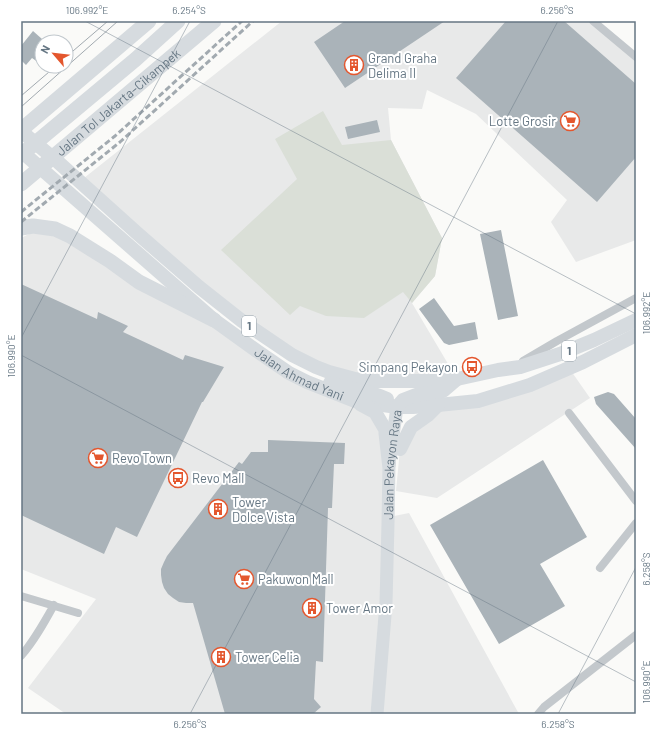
<svg xmlns="http://www.w3.org/2000/svg" width="657" height="735" viewBox="0 0 657 735" font-family="Barlow,sans-serif">
  <style>
    .built { fill: #e8e9e9 }
    .green { fill: #dadfd7 }
    .building { fill: #aab3b9 }
    .lines { fill: none; stroke-linecap: round; stroke-linejoin: round }
    .minor { stroke: #c3c8cc; stroke-width: 8 }
    .primary { stroke: #d6dbdf; stroke-width: 13 }
    .trunk { stroke: #d6dbdf; stroke-width: 14 }
    .motorway { stroke: #d6dbdf; stroke-width: 15 }
    .tram { stroke: #a2aab0; stroke-width: 1 }
    .rail { stroke: #a2aab0; stroke-width: 3; stroke-dasharray: 6 3; stroke-linecap: butt }
    .ticks { fill: none; stroke: #657683; stroke-width: 1; stroke-opacity: 0.45 }
    .labels { text-anchor: middle; stroke-width: 4; stroke-linejoin: round; paint-order: stroke }
    .shield { fill: #fff; stroke: #939fa8; stroke-width: 1 }
    .shield-label { font-size: 12px; font-weight: bold; fill: #657683 }
    .poi-label { font-size: 13px; fill: #657683; stroke: #fff; text-anchor: start }
    .street-label { font-size: 13px; fill: #657683; stroke: #fff }
    .neatline { fill: none; stroke: #657683; stroke-width: 1.5 }
    .ticks-label { font-size: 10px; text-anchor: middle; fill: #657683 }
  </style>
  <rect width="100%" height="100%" fill="#fafaf8"/>
  <path class="built" d="M 282,21 L 590,21 L 636,60 L 636,240 L 576,262 L 551,222 L 567,200 L 476,114 L 427,90 L 422,109 L 388,108 L 391,140 L 442,238 L 435,276 L 412,303 L 457,379 L 374,381 L 292,355 L 79,182 Z
    M 43,227 L 257,351 L 375,412 L 394,516 L 409,513 L 519,714 L 66,714 L 28,688 L 96,599 L 21,569 L 21,238 Z
    M 569,368 L 590,398 L 437,498 L 396,491 L 400,449 L 428,415 Z"/>
  <path class="green" d="M 323,111 L 342,145 L 391,140 L 442,238 L 435,276 L 412,303 L 403,292 L 364,318 L 326,316 L 300,306 L 290,315 L 221,250 L 297,179 L 275,139 Z"/>
  <path class="building" d="M 345,21 L 445,21 L 345,88 L 314,42 Z
    M 506,21 L 564,21 L 636,84 L 636,157 L 597,202 L 456,78 Z
    M 33,31 L 42,39 L 42,65 L 32,58 L 26,65 L 21,60 L 21,46 Z
    M 377,120 L 380,132 L 348,139 L 345,127 Z
    M 501,230 L 518,316 L 498,320 L 480,234 Z
    M 21,284 L 97,319 L 98,312 L 128,326 L 123,332 L 183,360 L 185,355 L 224,367 L 203,402 L 202,402 L 137,537 L 116,527 L 104,554 L 21,515 Z
    M 434,298 L 454,326 L 475,322 L 478,339 L 449,345 L 444,343 L 419,309 Z
    M 608,392 L 614,394 L 636,419 L 636,449 L 596,404 L 594,397 Z
    M 268,440 L 345,443 L 344,464 L 334,464 L 332,508 L 328,508 L 323,662 L 316,661 L 314,699 L 321,707 L 313,714 L 225,714 L 193,603 L 186,603 L 179,602 L 173,598 L 168,594 L 164,588 L 162,582 L 161,575 L 161,569 L 164,562 L 167,556 L 239,462 L 242,464 L 251,452 L 268,452 Z
    M 543,460 L 587,537 L 540,564 L 565,606 L 499,644 L 430,525 Z"/>
  <g class="lines">
    <path class="minor" d="M 593,21 L 636,57
      M 523,361 L 557,341 L 636,298
      M 569,413 L 636,501
      M 600,568 L 636,523
      M 21,596 L 78,613
      M 21,656 C 34,641 44,623 54,605
      M 538,714 L 544,707 L 636,635"/>
    <path class="primary" id="s1" d="M 377,714 L 386,603 L 388,523 L 389,464 L 397,407"/>
    <g class="trunk">
      <path d="M 21,131 L 58,162 L 138,234 L 199,287 L 242,321 L 292,355 L 316,367 L 329,372 L 355,379 L 374,381 L 424,381 L 457,379 L 498,370 L 520,367 L 560,354 L 594,340 L 636,320"/>
      <path id="s2" d="M 21,151 L 214,320 L 257,351 L 289,373 L 307,382 L 355,401 L 397,407 L 413,407 L 438,405 L 478,401 L 530,385 L 583,362 L 636,335"/>
      <path d="M 330,383 C 348,390 370,390 387,399"/>
      <path d="M 360,404 L 375,412 L 385,429 L 389,464"/>
      <path d="M 397,407 L 403,400 L 416,395 L 443,391 L 457,379"/>
      <path d="M 400,449 L 411,427 L 428,415 L 438,405"/>
    </g>
    <g class="motorway">
      <path d="M 21,130 L 149,21"/>
      <path d="M 21,155 L 136,59 L 178,21"/>
      <path id="s3" d="M 21,184 L 214,21"/>
      <path d="M 21,228 L 33,226 L 55,229 L 70,236 L 110,261 L 139,282 L 214,320"/>
    </g>
    <path class="tram" d="M 66,57 L 108,21
      M 21,96 L 56,66
      M 21,107 L 118,21"/>
    <path class="rail" d="M 21,212 L 115,136 L 242,21
      M 21,222 L 120,142 L 253,21"/>
  </g>
  <path class="ticks" d="M 85,21 L 636,314M 21,338 L 190,21M 21,355 L 636,682M 190,714 L 558,21M 558,714 L 636,567"/>
  <defs>
    <symbol id="building-ring" viewBox="-11 -11 22 22"><circle r="9.5" fill="#fff" stroke="#e4572e" stroke-width="1.5"/><path d="M-4-6H4V6H1V3H-1V6H-4ZM-2.5-4.3h1.7v1.8h-1.7ZM.8-4.3h1.7v1.8H.8ZM-2.5-1h1.7V.8h-1.7ZM.8-1h1.7V.8H.8Z" fill="#e4572e"/></symbol>
    <symbol id="supermarket-ring" viewBox="-11 -11 22 22"><circle r="9.5" fill="#fff" stroke="#e4572e" stroke-width="1.5"/><path d="M-6-5.5h2.5l.6 2H6L4.5 2H-2.5L-4.4-4H-6ZM-1.5 3.2a1.3 1.3 0 1 0 .1 0ZM3 3.2a1.3 1.3 0 1 0 .1 0Z" fill="#e4572e"/></symbol>
    <symbol id="bus-ring" viewBox="-11 -11 22 22"><circle r="9.5" fill="#fff" stroke="#e4572e" stroke-width="1.5"/><path d="M-5-6H5V4H4V6H2V4H-2V6H-4V4H-5ZM-3.5-4V0h7V-4ZM-3.5 1.2v1.5H-2V1.2ZM2 1.2v1.5H3.5V1.2Z" fill="#e4572e"/></symbol>
  </defs>
  <g fill-rule="evenodd">
    <use href="#building-ring" x="343" y="54" width="22" height="22"/>
    <use href="#supermarket-ring" x="559" y="110" width="22" height="22"/>
    <use href="#bus-ring" x="461" y="356" width="22" height="22"/>
    <use href="#supermarket-ring" x="87" y="447" width="22" height="22"/>
    <use href="#bus-ring" x="167" y="467" width="22" height="22"/>
    <use href="#building-ring" x="207" y="498" width="22" height="22"/>
    <use href="#supermarket-ring" x="233" y="568" width="22" height="22"/>
    <use href="#building-ring" x="301" y="597" width="22" height="22"/>
    <use href="#building-ring" x="210" y="646" width="22" height="22"/>
  </g>
  <g class="labels">
    <g class="shield">
      <rect x="242" y="316" width="14" height="20" rx="3"/>
      <rect x="562" y="341" width="14" height="20" rx="3"/>
    </g>
    <g class="shield-label">
      <text x="249" y="330">1</text>
      <text x="569" y="355">1</text>
    </g>
    <g class="poi-label">
      <text x="368" y="63">Grand Graha<tspan x="368" dy="15">Delima II</tspan></text>
      <text x="556" y="126" text-anchor="end">Lotte Grosir</text>
      <text x="458" y="372" text-anchor="end">Simpang Pekayon</text>
      <text x="112" y="463">Revo Town</text>
      <text x="192" y="483">Revo Mall</text>
      <text x="232" y="507">Tower<tspan x="232" dy="15">Dolce Vista</tspan></text>
      <text x="258" y="584">Pakuwon Mall</text>
      <text x="326" y="613">Tower Amor</text>
      <text x="235" y="662">Tower Celia</text>
    </g>
    <g class="street-label">
      <text dy="5" stroke="none"><textPath href="#s3" startOffset="127">Jalan Tol Jakarta–Cikampek</textPath></text>
      <text dy="5" stroke="none"><textPath href="#s2" startOffset="358">Jalan Ahmad Yani</textPath></text>
      <text dy="5" stroke="none"><textPath href="#s1" startOffset="250">Jalan Pekayon Raya</textPath></text>
    </g>
  </g>
  <rect width="657" height="735" fill="none" stroke="#ffffff" stroke-width="44"/>
  <g transform="translate(54 54) rotate(298)"><circle r="19" fill="#ffffff" stroke="#c1c8cd"/>
  <path d="M0-3L7 15L0 10L-7 15Z" fill="#e4572e"/>
  <text y="-6" font-size="11" font-weight="bold" text-anchor="middle" fill="#657683">N</text>
  </g>
  <rect x="22" y="22" width="613" height="691" class="neatline"/>
  <g class="ticks-label">
    <text x="87" y="14">106.992°E</text>
    <text x="189" y="14">6.254°S</text>
    <text x="557" y="14">6.256°S</text>
    <text transform="translate(646 313) rotate(-90)" y="4">106.992°E</text>
    <text transform="translate(11 356) rotate(-90)" y="4">106.990°E</text>
    <text transform="translate(646 569) rotate(-90)" y="4">6.258°S</text>
    <text transform="translate(646 682) rotate(-90)" y="4">106.990°E</text>
    <text x="190" y="728">6.256°S</text>
    <text x="558" y="728">6.258°S</text>
  </g>
</svg>
